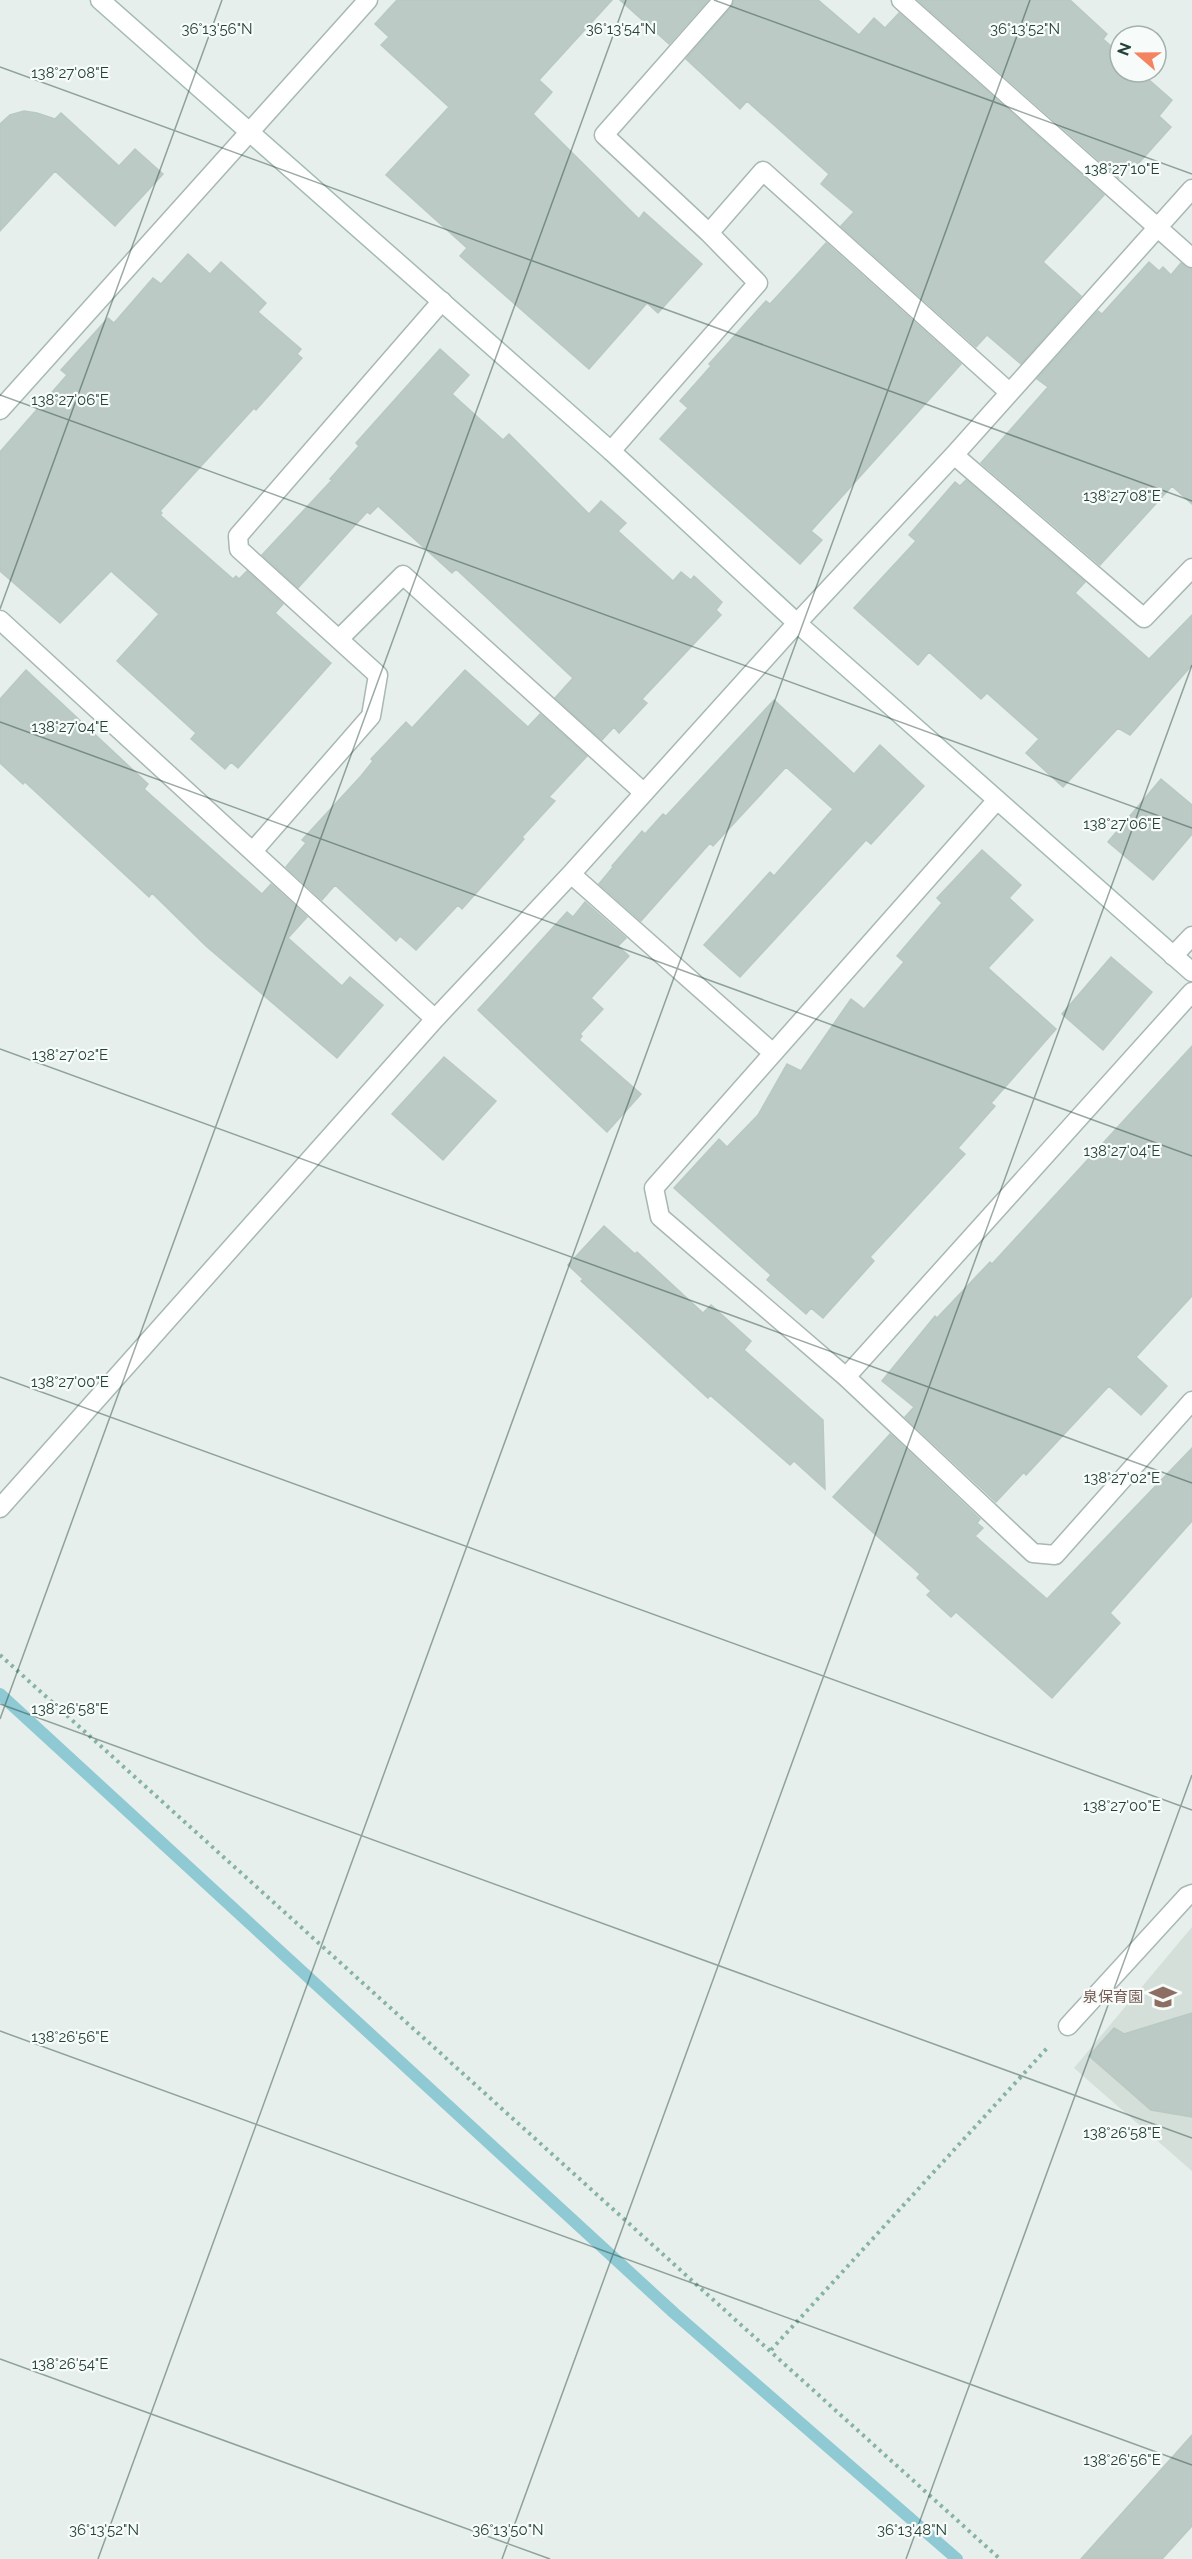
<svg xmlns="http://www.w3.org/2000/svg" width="1192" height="2559" viewBox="0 0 1192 2559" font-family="Raleway,'Noto Sans JP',sans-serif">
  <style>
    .built { fill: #d4dfda }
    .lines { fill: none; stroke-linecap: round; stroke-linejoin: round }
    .stream { stroke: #8ec9d4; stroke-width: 12 }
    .building { fill: #bbcac4; stroke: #b8c9c2; stroke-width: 1.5 }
    .street-casing { stroke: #a8b8b2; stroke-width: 21 }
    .secondary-casing { stroke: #a4bbb3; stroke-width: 21 }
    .path { stroke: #86b3a5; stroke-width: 4; stroke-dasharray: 3 4.5; stroke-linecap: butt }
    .street { stroke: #fff; stroke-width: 18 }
    .secondary { stroke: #fff; stroke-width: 18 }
    .ticks { fill: none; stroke: #24423a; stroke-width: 1.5; stroke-opacity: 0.45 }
    .labels { text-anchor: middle; stroke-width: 4.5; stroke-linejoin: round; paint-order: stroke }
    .education-label { font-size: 15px; fill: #785e54; stroke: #f7fbf9; text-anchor: end }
    .ticks-label { font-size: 15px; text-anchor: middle; fill: #24423a; stroke: #f7fbf9; stroke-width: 4.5; stroke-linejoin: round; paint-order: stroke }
  </style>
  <rect width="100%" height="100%" fill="#e6efeb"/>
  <path class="built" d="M 1192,1927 L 1192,2171 L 1074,2068 Z"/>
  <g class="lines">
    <path class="stream" d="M 0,1694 L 674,2313 L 957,2559"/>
  </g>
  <path class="building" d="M 397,0 L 612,0 L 539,80 L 552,92 L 533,114 L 639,219 L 644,212 L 702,264 L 658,313 L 647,303 L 589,369 L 460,256 L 467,248 L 386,175 L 449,107 L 381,45 L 389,37 L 375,24 Z
    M 620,0 L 708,0 L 669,44 Z
    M 734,0 L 818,0 L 859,35 L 874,18 L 885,28 L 899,13 L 1104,195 L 1043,262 L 1081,296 L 1021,364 L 987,335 L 976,347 L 841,226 L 854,212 L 821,184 L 829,174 L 747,101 L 740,109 L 686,59 L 731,7 Z
    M 918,0 L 1070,0 L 1107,34 L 1103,39 L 1120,54 L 1120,72 L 1140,72 L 1172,100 L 1159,116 L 1171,127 L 1138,164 L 1134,161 L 1119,178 Z
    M 24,111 L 37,113 L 55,119 L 61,113 L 119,166 L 135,149 L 163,174 L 115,226 L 55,171 L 0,231 L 0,124 L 10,115 Z
    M 826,243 L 961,364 L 811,531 L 822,540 L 800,564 L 660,439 L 688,408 L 680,401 L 711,366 L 709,364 L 766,301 L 770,304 Z
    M 188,254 L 210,274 L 221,262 L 266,303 L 258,312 L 301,349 L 297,354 L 302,358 L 256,410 L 254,408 L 160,511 L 162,513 L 160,515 L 233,579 L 236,576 L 239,579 L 247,571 L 283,604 L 275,613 L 331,663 L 238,768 L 231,762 L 225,769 L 191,739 L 196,733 L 117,661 L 159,614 L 111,571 L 60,623 L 0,571 L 0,452 L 67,375 L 61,370 L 108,318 L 114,323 L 153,278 L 161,284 Z
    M 1149,262 L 1159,271 L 1163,267 L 1171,275 L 1181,263 L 1192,269 L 1192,504 L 1172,486 L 1100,565 L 981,463 L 1048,387 L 1037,379 L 1098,311 L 1102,314 Z
    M 440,349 L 469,375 L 452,394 L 503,440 L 509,434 L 589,514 L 601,501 L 626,523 L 618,531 L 673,581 L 681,572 L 691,580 L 694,576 L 722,602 L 716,610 L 721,615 L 642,699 L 647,703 L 619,733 L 614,727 L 602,740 L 555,698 L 573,678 L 456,569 L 452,573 L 378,506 L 370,514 L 367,512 L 298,588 L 262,555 L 332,480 L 330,479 L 359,446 L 356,443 Z
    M 966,480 L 1085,582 L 1075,593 L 1149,659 L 1192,615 L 1192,665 L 1130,735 L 1118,728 L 1063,787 L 1026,753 L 1039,739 L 987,693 L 981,699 L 929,652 L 918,665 L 854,608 L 916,541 L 909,535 L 955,482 L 960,486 Z
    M 26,670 L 148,784 L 144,789 L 262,894 L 271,884 L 307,917 L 288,938 L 342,986 L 350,977 L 383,1005 L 337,1058 L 206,946 L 152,893 L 149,897 L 25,782 L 23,784 L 0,763 L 0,699 Z
    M 465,670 L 528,727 L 540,714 L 587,756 L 549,797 L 555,801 L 522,837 L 524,839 L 462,909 L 458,905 L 416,950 L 400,936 L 396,941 L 335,885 L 322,900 L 286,867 L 306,843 L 302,840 L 361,776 L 373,761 L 371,759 L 406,722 L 412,728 Z
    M 774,700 L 854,774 L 880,745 L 924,786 L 871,844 L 866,840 L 740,977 L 704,945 L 770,872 L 774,876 L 833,809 L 786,767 L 713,846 L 710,843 L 641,921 L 599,884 L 613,867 L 612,866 L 642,831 L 645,834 L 663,814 L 666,816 Z
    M 1161,779 L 1192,805 L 1192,834 L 1153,880 L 1108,842 Z
    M 982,850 L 1021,885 L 1009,898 L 1033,920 L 988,968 L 1056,1029 L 991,1103 L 995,1106 L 958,1148 L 965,1154 L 870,1257 L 874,1261 L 823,1318 L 811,1308 L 806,1314 L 767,1280 L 771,1275 L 674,1188 L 719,1139 L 727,1147 L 758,1115 L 787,1064 L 801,1071 L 851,999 L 864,1009 L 904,962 L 897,956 L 942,903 L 937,898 Z
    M 585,902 L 626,938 L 618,946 L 629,956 L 591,998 L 603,1009 L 580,1034 L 582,1036 L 579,1040 L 641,1094 L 607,1132 L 478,1010 L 567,912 L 573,917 Z
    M 1111,957 L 1152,992 L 1103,1050 L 1062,1014 Z
    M 1192,1046 L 1192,1296 L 1136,1357 L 1167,1386 L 1141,1415 L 1109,1386 L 1026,1475 L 1024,1472 L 996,1502 L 905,1417 L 914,1407 L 882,1381 L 935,1316 L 937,1318 L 990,1262 L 992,1264 Z
    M 444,1057 L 496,1101 L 443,1160 L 392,1114 Z
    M 604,1226 L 635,1254 L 637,1252 L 703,1313 L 711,1305 L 751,1341 L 744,1350 L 823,1420 L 825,1489 L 794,1461 L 790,1465 L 710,1395 L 708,1398 L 581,1281 L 583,1279 L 568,1265 Z
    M 890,1434 L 980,1519 L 977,1523 L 983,1528 L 975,1536 L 1047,1599 L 1192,1448 L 1192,1521 L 1110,1613 L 1120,1623 L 1052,1698 L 956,1612 L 951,1617 L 927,1595 L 931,1591 L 917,1578 L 920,1574 L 833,1497 Z
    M 1192,2013 L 1192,2117 L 1151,2110 L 1089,2056 L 1114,2028 L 1124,2034 Z
    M 1192,2435 L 1192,2526 L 1162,2559 L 1081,2559 Z"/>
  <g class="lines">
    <defs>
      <path id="street" d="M 723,0 L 604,135 L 709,233 L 763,171 L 1009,392
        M 901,0 L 1192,258
        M 0,410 L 368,0
        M 611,451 L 758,283 L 709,233
        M 954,455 L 1144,618 L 1192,568
        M 0,620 L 435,1019
        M 339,639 L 403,575 L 643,792
        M 997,800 L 654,1188 L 660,1217 L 846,1377 L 1033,1553 L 1055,1555 L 1192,1401
        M 253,851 L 371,716 L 378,675 L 239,549 L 238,536 L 442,301
        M 571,874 L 773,1053
        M 1173,956 L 1192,936
        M 846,1377 L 1192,992
        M 0,1508 L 435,1019 L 571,874 L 797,623 L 954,455 L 1192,189
        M 1068,2026 L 1187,1896 L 1192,1894"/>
      <path id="secondary" d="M 100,0 L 611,451 L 797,623 L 1192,972"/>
    </defs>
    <use href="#street" class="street-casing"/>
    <use href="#secondary" class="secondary-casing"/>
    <path class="path" d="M 0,1655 L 1000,2559
      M 771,2350 L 1049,2046"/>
    <use href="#street" class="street"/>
    <use href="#secondary" class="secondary"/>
  </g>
  <path class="ticks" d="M 714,0 L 1192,174M 0,67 L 1192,501M 0,395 L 1192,828M 0,609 L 222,0M 0,722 L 1192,1156M 0,1049 L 1192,1483M 0,1377 L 1192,1810M 0,1704 L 1192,2138M 0,1719 L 626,0M 0,2031 L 1192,2465M 0,2359 L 550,2559M 98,2559 L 1030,0M 502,2559 L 1192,665M 906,2559 L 1192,1775"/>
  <defs>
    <symbol id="school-bare" viewBox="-9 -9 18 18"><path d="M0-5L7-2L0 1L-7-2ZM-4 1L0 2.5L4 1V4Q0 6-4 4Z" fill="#8d6e63" stroke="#f7fbf9" stroke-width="2.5" paint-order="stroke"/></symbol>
  </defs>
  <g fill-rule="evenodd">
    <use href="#school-bare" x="1144" y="1978" width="38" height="38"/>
  </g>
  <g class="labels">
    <g class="education-label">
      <text x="1143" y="2002">泉保育園</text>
    </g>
  </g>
  <g class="ticks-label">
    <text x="217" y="34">36°13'56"N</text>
    <text x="621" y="34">36°13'54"N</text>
    <text x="1025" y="34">36°13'52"N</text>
    <text x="70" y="78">138°27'08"E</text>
    <text x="1122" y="174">138°27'10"E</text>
    <text x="70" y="405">138°27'06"E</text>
    <text x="1122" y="501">138°27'08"E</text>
    <text x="70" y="732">138°27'04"E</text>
    <text x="1122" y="829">138°27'06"E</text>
    <text x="70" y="1060">138°27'02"E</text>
    <text x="1122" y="1156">138°27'04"E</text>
    <text x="70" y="1387">138°27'00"E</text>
    <text x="1122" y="1483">138°27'02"E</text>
    <text x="70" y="1714">138°26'58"E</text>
    <text x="1122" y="1811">138°27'00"E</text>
    <text x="70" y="2042">138°26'56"E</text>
    <text x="1122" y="2138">138°26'58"E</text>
    <text x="70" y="2369">138°26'54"E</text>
    <text x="1122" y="2465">138°26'56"E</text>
    <text x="104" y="2535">36°13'52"N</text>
    <text x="508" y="2535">36°13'50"N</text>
    <text x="912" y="2535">36°13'48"N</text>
  </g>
  <g transform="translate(1138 54) rotate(290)"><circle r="28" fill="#f7fbf9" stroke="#a3b1ad" stroke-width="1.5"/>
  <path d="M0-4.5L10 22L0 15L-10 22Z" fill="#f4845f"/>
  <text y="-9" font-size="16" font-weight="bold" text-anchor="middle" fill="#24423a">N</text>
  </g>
</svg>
